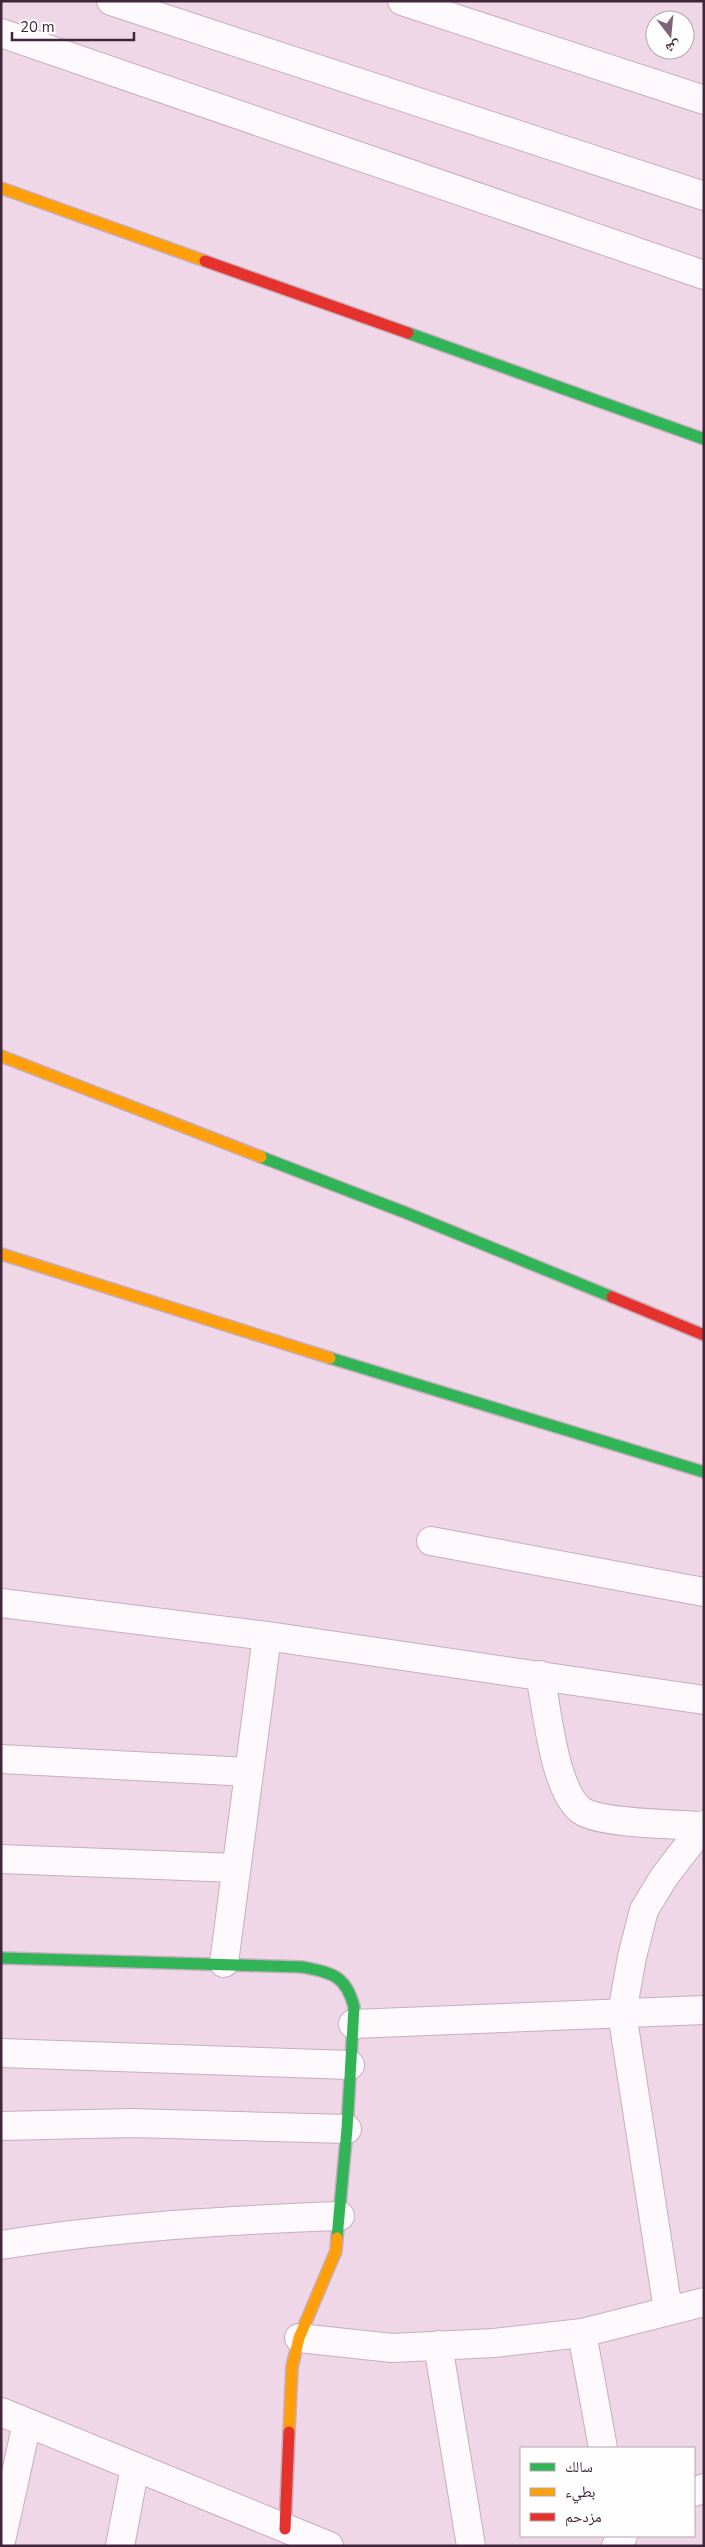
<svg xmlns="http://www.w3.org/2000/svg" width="705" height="2547" viewBox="0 0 705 2547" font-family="'Nunito Sans','Noto Naskh Arabic',sans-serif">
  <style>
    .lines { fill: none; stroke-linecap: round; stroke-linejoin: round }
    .street-casing { stroke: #c6aebf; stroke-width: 30 }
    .fast-casing { stroke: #c6aebf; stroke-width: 14 }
    .slow-casing { stroke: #c6aebf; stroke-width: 14 }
    .jam-casing { stroke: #c6aebf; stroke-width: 14 }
    .street { stroke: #fdf9fc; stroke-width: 28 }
    .fast { stroke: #30b455; stroke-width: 11 }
    .slow { stroke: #ff9f0a; stroke-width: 11 }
    .jam { stroke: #e5322d; stroke-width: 11 }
  </style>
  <rect width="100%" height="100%" fill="#efd7e8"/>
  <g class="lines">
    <defs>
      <path id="street" d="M 111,1 L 704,196
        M 402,1 L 704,100
        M 1,33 L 704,275
        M 431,1541 L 704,1592
        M 1,1603 L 267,1636 L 704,1700
        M 540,1675 C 547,1708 554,1792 582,1811 C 602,1824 676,1824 703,1826
        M 1,1759 L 249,1772
        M 1,1859 L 236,1868
        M 224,1963 L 267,1636
        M 353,2024 L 704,2010
        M 1,2053 L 350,2065
        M 1,2126 L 132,2123 L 347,2129
        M 1,2245 C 113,2227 227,2220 340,2216
        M 668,2310 L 622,2013 L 632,1957 L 644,1910 L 664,1877 L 704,1825
        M 582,2333 L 603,2448
        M 299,2338 L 392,2348 L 494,2343 L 582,2333 L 704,2302
        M 438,2345 L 471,2546
        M 1,2412 L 329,2546
        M 694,2492 L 704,2488
        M 1,2541 L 27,2423
        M 120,2546 L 135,2467
        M 616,2546 L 623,2536"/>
      <path id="fast" d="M 408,333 L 704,439
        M 261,1157 L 409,1214 L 612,1297
        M 330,1358 L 704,1472
        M 1,1958 L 302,1967 C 332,1973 346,1975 354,2007 L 347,2129 L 337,2238"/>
      <path id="slow" d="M 1,188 L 205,261
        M 1,1056 L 261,1157
        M 1,1254 L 330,1358
        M 289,2432 L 292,2367 L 299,2338 L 336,2251 L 337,2238"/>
      <path id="jam" d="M 205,261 L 408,333
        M 612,1297 L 704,1335
        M 285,2529 L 289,2432"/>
    </defs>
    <use href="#street" class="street-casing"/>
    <use href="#fast" class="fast-casing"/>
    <use href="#slow" class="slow-casing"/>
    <use href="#jam" class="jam-casing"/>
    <use href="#street" class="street"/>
    <use href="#fast" class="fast"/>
    <use href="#slow" class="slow"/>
    <use href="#jam" class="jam"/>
  </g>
  <rect width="705" height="2547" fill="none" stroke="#41263a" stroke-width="5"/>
  <rect x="520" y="2447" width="175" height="90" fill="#fefefe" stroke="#b2a8b0"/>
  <rect x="530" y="2463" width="25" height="8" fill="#30b455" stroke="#b2a8b0"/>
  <text x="565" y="2472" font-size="15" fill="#41263a">سالك</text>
  <rect x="530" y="2488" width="25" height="8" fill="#ff9f0a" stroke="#b2a8b0"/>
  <text x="565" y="2497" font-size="15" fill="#41263a">بطيء</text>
  <rect x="530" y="2513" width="25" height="8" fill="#e5322d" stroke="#b2a8b0"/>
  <text x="565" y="2522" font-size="15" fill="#41263a">مزدحم</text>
  <g transform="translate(670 35) rotate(164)"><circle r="24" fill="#fefefe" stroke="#b2a8b0"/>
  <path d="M0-4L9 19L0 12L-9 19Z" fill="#7e6477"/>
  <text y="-8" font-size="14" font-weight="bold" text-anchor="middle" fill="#41263a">ش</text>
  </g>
  <path d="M12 32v8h122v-8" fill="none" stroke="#41263a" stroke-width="2.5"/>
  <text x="20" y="32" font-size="15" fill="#41263a" stroke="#fefefe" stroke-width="4" paint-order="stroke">20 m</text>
</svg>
